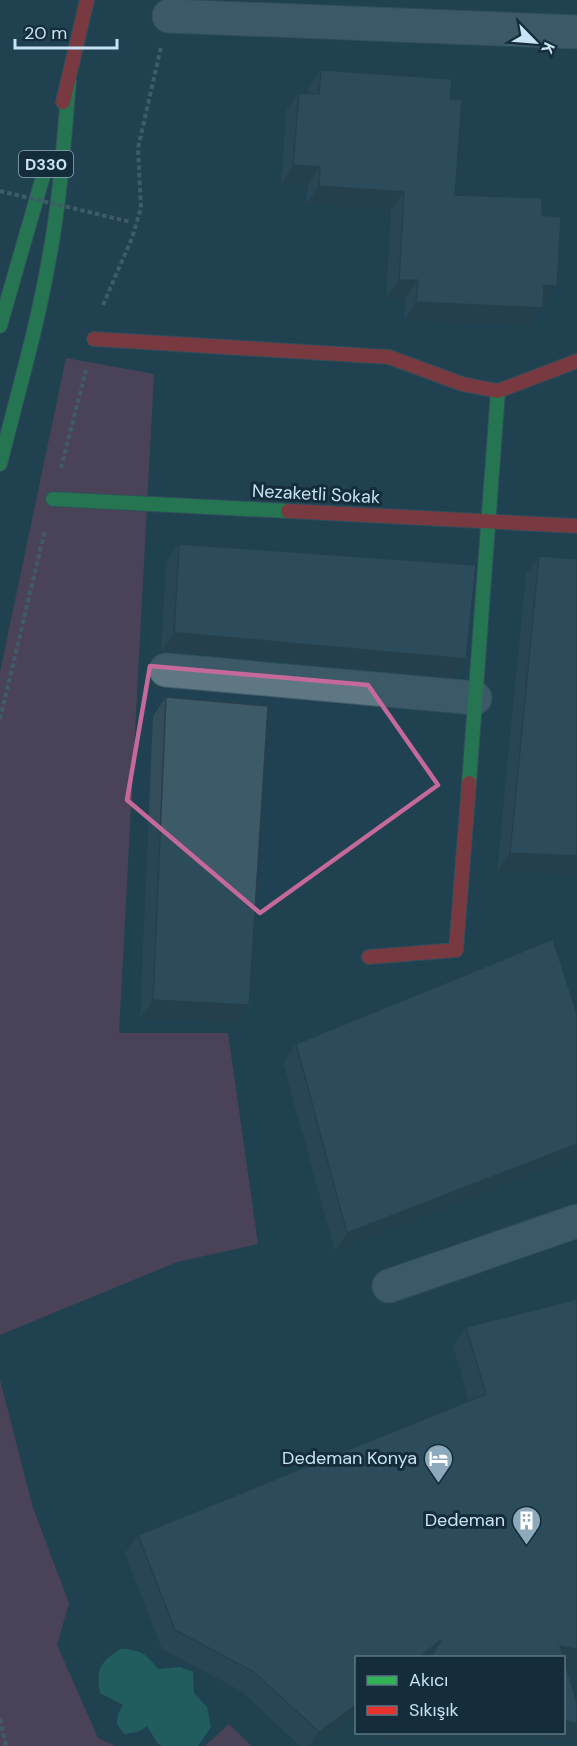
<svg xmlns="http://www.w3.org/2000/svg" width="577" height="1746" viewBox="0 0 577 1746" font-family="'DM Sans',sans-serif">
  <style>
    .green { fill: #7f4660 }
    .water { fill: #247f70 }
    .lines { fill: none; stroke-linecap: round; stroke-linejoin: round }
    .street-casing { stroke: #445c6a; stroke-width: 35 }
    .fast-casing { stroke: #445c6a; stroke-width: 16 }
    .jam-casing { stroke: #445c6a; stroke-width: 16 }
    .path { stroke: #667b86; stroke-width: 4; stroke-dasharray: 4.5 3; stroke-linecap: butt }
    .street { stroke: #5f7783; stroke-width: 33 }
    .fast { stroke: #30b455; stroke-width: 14 }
    .jam { stroke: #e5322d; stroke-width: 14 }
    .path-bridge { stroke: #667b86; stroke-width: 4; stroke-dasharray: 4.5 3; stroke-linecap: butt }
    .wall { fill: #344d5a }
    .shaded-wall { fill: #2b3f4a }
    .building { fill: #3d5a69; stroke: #2b3f4a; stroke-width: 1.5 }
    .marked { fill: none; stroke: #c46999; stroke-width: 4.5; stroke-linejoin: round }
    .labels { text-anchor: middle; stroke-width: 6; stroke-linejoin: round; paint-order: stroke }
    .shield { fill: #152c3a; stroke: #92acbd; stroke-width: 1.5 }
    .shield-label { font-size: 16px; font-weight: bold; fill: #c7e3f5 }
    .street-label { font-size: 18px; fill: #c7e3f5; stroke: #152c3a }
    .poi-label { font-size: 18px; fill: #c7e3f5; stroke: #152c3a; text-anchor: end }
  </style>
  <rect width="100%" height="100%" fill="#1f4151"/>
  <path class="green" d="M 66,358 L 154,374 L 119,1033 L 228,1033 L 258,1244 L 177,1262 L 0,1335 L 0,672 Z
    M 0,1380 L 33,1508 L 69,1603 L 57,1645 L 98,1738 L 116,1746 L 0,1746 Z
    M 229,1724 L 251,1746 L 205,1746 Z"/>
  <path class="water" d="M 120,1649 C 139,1649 146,1653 158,1669 L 180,1667 L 193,1672 L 194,1693 L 207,1707 L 211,1727 L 198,1746 L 163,1746 L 158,1744 L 147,1726 L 138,1732 L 124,1734 L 117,1724 L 118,1714 L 123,1705 L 100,1693 C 96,1668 100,1663 120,1649 Z"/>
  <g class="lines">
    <defs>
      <path id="street" d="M 169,16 L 577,32
        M 166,670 L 475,698
        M 389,1286 L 577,1221"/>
      <path id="fast" d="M 0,326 L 46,166
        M 0,464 C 17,396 37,328 49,259 C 60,201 64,141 69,82
        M 53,499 L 288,511
        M 469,783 L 498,391"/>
      <path id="jam" d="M 63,102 L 87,0
        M 94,339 L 389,357 L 462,384 L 498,391 L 577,361
        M 288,511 L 577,526
        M 369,957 L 456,950 L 469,783"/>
    </defs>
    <use href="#street" class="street-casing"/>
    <use href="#fast" class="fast-casing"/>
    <use href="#jam" class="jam-casing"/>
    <path class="path" d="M 103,305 L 132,238 L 141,208 L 138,148 L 161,47
      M 61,468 L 86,370
      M 0,719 L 45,530
      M 0,1719 L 6,1746"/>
    <use href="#street" class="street"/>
    <use href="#fast" class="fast"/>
    <use href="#jam" class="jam"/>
    <path class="path-bridge" d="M 0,191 L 131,222"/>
  </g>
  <path class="wall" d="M 321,70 L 450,99 L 455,195 L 542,215 L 557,286 L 544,304 L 543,304 L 530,326 L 404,320 L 405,299 L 386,298 L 391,210 L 306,204 L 308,186 L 281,184 L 286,111 L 299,93 L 308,93 L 308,88 Z
    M 179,544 L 453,677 L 168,651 L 161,652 L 166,562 Z
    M 539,556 L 577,875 L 497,871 L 526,574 Z
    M 166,697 L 236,1023 L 140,1018 L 153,716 Z
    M 577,1014 L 577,1157 L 335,1251 L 283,1063 L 296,1044 Z
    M 466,1327 L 577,1671 L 567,1669 L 577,1703 L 577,1734 L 570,1743 L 564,1658 L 357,1658 L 357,1713 L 312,1746 L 300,1746 L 241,1691 L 162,1649 L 125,1553 L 138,1535 L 469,1401 L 453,1346 Z"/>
  <path class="shaded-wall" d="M 293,165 L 320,167 L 308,186 L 281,184 Z
    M 319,186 L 404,192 L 391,210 L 306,204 Z
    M 399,280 L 418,280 L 405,299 L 386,298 Z
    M 544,285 L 557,286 L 544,304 L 531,303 Z
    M 416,302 L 543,308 L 530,326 L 404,320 Z
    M 180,633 L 466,659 L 453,677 L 168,651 L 161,652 L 174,634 Z
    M 510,853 L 577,856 L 577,875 L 497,871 Z
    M 153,1000 L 249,1005 L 236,1023 L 140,1018 Z
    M 577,1144 L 577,1157 L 335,1251 L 347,1233 Z
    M 441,1640 L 429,1658 L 418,1658 Z
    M 560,1646 L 577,1649 L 577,1671 L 564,1668 Z
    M 357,1704 L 357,1713 L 312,1746 L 309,1746 L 319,1732 Z
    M 564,1721 L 577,1723 L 577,1734 L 570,1743 L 515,1732 L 564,1732 Z
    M 387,1732 L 428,1732 L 380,1742 Z"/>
  <path class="building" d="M 321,70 L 452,79 L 450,99 L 462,100 L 455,195 L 542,198 L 542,215 L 561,217 L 557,286 L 544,285 L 543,308 L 416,302 L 418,280 L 399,280 L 404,192 L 319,186 L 320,167 L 293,165 L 299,93 L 319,94 Z
    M 179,544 L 476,565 L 466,659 L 180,633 L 174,634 Z
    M 539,556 L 577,559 L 577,856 L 510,853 Z
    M 166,697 L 268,706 L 249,1005 L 153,1000 Z
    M 553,939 L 577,1014 L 577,1144 L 347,1233 L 296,1044 Z
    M 577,1299 L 577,1649 L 560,1646 L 577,1703 L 577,1723 L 564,1721 L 564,1658 L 431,1658 L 441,1640 L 418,1658 L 357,1658 L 357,1704 L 319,1732 L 254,1672 L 175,1630 L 138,1535 L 486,1394 L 466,1327 Z"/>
  <path d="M0 0H577V1746H0ZM 150,666 L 368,685 L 438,785 L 260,913 L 127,800 Z" fill="#1f4151" fill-opacity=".55" fill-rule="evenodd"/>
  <path class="marked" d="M 150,666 L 368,685 L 438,785 L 260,913 L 127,800 Z"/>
  <defs>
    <symbol id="hotel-pin" viewBox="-11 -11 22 30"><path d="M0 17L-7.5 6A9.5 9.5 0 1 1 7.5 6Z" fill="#8caabc" stroke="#152c3a"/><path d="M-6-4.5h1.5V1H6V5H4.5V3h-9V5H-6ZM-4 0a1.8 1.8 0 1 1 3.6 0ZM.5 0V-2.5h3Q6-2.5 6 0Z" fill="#fff"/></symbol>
    <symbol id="building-pin" viewBox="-11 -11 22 30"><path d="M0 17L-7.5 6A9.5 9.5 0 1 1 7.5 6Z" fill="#8caabc" stroke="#152c3a"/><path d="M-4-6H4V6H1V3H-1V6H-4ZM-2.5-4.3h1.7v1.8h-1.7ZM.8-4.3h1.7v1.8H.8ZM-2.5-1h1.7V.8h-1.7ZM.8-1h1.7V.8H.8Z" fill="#fff"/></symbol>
  </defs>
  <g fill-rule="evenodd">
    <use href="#hotel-pin" x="422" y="1442" width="33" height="45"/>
    <use href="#building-pin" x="510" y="1504" width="33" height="45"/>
  </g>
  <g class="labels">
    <rect class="shield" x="19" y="151" width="54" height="26" rx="4.5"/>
    <g class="shield-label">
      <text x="46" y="170">D330</text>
    </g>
    <g class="street-label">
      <text transform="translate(316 494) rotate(3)" y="6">Nezaketli Sokak</text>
    </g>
    <g class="poi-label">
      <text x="417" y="1464">Dedeman Konya</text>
      <text x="505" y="1526">Dedeman</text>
    </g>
  </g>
  <rect x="355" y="1656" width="210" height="78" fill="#152c3a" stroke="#5c7585" stroke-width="1.5"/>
  <rect x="367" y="1676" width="30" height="9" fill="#30b455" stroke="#5c7585" stroke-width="1.5"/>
  <text x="409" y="1686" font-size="18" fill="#c7e3f5">Akıcı</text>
  <rect x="367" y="1706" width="30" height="9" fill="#e5322d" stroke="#5c7585" stroke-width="1.5"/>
  <text x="409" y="1716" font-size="18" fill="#c7e3f5">Sıkışık</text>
  <g transform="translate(535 42) rotate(115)" stroke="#152c3a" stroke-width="4.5" paint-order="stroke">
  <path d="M0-4.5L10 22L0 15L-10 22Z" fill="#c7e3f5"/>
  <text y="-9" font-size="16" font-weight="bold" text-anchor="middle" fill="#c7e3f5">K</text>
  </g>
  <path d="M15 39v9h102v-9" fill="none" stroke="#c7e3f5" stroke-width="3"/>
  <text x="24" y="39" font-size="18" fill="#c7e3f5" stroke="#152c3a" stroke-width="4.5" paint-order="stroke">20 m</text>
</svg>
